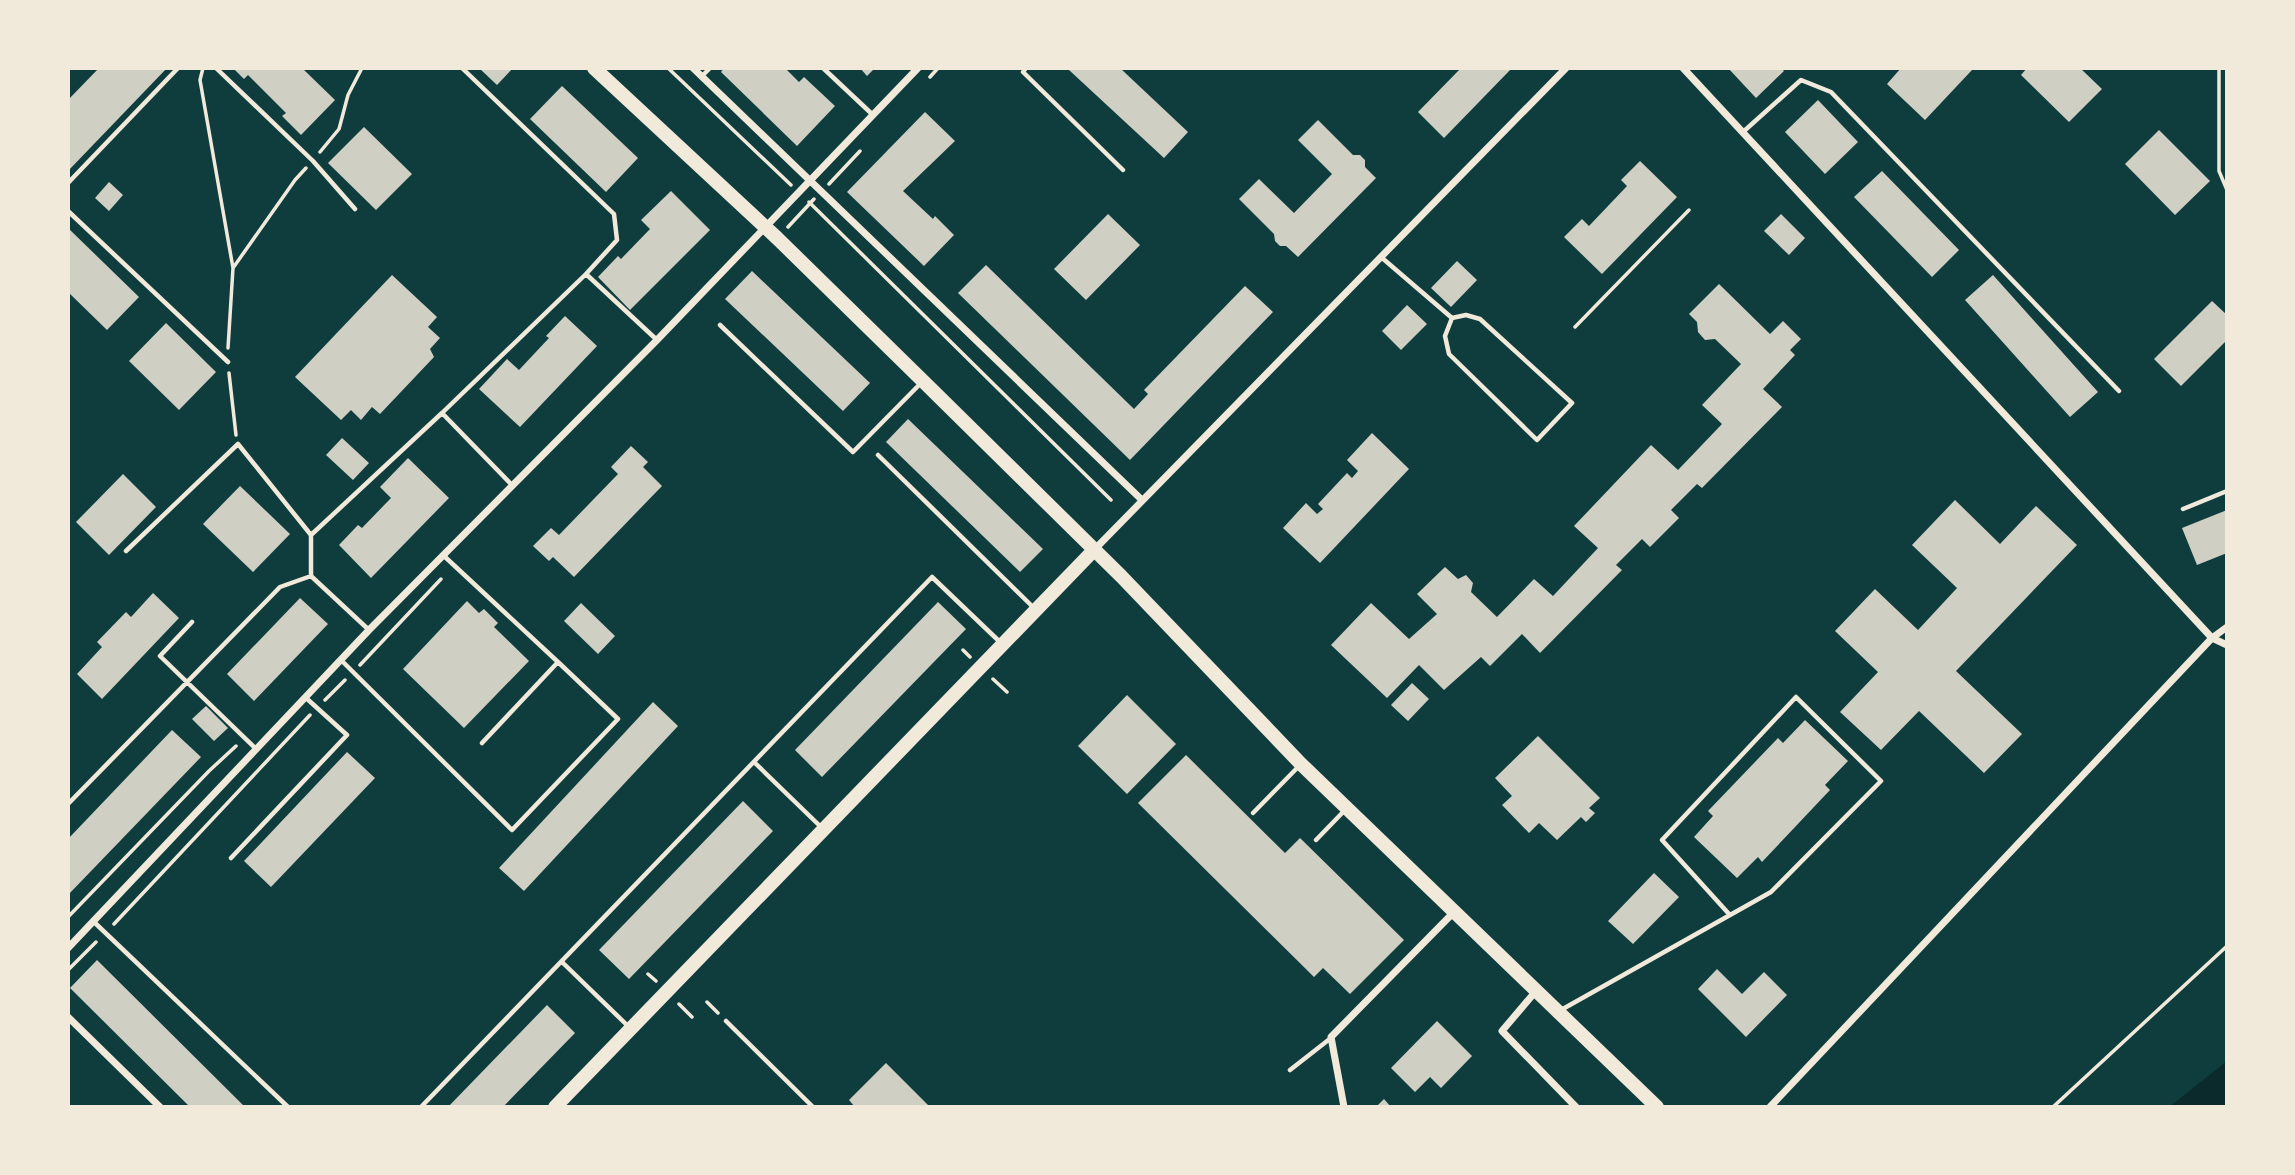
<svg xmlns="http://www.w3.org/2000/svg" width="2295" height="1175" viewBox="0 0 2295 1175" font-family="Overpass,sans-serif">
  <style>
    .water { fill: #0a2a2b }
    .building { fill: #cfcfc3 }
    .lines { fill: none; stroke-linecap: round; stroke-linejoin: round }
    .path { stroke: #f1e9da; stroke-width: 3.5 }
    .service { stroke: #f1e9da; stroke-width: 4.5 }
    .minor { stroke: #f1e9da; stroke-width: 7 }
    .secondary { stroke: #f1e9da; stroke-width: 14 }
  </style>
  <rect width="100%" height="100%" fill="#0f3d3e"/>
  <path class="water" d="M 2227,1061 L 2227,1107 L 2169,1107 Z"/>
  <path class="building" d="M 99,68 L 167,68 L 68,171 L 68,100 Z
    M 233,68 L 302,68 L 335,100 L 301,135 L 282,116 L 286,113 L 248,75 L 244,79 Z
    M 479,68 L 513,68 L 497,85 Z
    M 724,68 L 785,68 L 799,82 L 804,77 L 835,106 L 797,146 L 721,72 Z
    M 860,68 L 875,68 L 867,76 Z
    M 1071,68 L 1120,68 L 1188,132 L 1164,158 L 1069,70 Z
    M 1461,68 L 1512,68 L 1444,138 L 1418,112 Z
    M 1728,68 L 1781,68 L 1784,71 L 1756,98 Z
    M 1901,68 L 1970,68 L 1972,70 L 1925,120 L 1887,84 Z
    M 2027,68 L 2080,68 L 2102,89 L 2069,122 L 2021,75 Z
    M 562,86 L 638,158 L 606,192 L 530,119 Z
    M 1818,100 L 1858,142 L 1825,174 L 1785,132 Z
    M 925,112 L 955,141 L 903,191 L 933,219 L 935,216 L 954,235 L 924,266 L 847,192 Z
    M 1318,120 L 1353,155 L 1360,155 L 1365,160 L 1365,167 L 1376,178 L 1298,257 L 1286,246 L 1280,246 L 1275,241 L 1274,234 L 1239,199 L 1259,179 L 1294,213 L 1332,174 L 1298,140 Z
    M 364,127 L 412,174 L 376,210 L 328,163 Z
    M 2159,130 L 2210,181 L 2175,215 L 2125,164 Z
    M 1640,161 L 1677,197 L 1602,274 L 1564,237 L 1582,219 L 1589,226 L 1627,186 L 1621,180 Z
    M 1882,171 L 1959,250 L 1932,277 L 1854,197 Z
    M 109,182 L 123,195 L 109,211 L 95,198 Z
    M 671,191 L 710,230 L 630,310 L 598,277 L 618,256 L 621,259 L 650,229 L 641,220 Z
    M 1108,214 L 1140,245 L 1086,300 L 1054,269 Z
    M 1781,214 L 1805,238 L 1789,255 L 1764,231 Z
    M 68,228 L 139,297 L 107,330 L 68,292 Z
    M 1457,261 L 1477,280 L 1451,307 L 1431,288 Z
    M 986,265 L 1134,409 L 1148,394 L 1144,390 L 1245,286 L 1273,312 L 1130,460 L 958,293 Z
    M 752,271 L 870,383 L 843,411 L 725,299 Z
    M 392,275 L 437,317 L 428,327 L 440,338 L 430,349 L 434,357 L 380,414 L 372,407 L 361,420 L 351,410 L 341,420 L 295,377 Z
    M 1993,275 L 2098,392 L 2070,417 L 1965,300 Z
    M 1719,284 L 1770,334 L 1783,321 L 1801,339 L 1790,350 L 1795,355 L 1763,389 L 1782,407 L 1702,488 L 1697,484 L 1671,510 L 1679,518 L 1650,547 L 1642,539 L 1616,565 L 1622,570 L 1540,653 L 1522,634 L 1490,666 L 1481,657 L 1444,690 L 1419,665 L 1387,698 L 1331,645 L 1371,603 L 1409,639 L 1437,614 L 1417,594 L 1445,567 L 1458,579 L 1466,575 L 1473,583 L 1471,592 L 1497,617 L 1534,579 L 1553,596 L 1598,548 L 1574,526 L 1651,445 L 1678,470 L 1722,424 L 1702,405 L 1741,364 L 1715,339 L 1705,340 L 1698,332 L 1697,322 L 1689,314 Z
    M 2212,301 L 2227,315 L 2227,340 L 2181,386 L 2154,359 Z
    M 1407,305 L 1427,324 L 1401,350 L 1382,331 Z
    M 565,316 L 597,346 L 520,427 L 479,389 L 507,359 L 519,370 L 549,338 L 546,336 Z
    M 166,323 L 216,372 L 179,410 L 129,361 Z
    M 908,419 L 1043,549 L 1020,572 L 886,442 Z
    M 1372,433 L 1409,469 L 1320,563 L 1283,528 L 1306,503 L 1317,514 L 1323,509 L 1318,504 L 1347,473 L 1352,478 L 1358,471 L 1347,460 Z
    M 342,438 L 369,463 L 353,480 L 326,455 Z
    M 631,446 L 648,462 L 643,467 L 662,486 L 574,577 L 553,557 L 549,561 L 533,546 L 551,528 L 559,535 L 618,474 L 611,467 Z
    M 408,458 L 449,498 L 371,578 L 339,545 L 358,525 L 362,528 L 391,498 L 380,487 Z
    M 123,474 L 156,507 L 109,555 L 76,522 Z
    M 240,486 L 290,534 L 253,572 L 203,524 Z
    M 1955,500 L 2000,544 L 2036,506 L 2077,545 L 1956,671 L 2022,734 L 1984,773 L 1919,711 L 1881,750 L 1840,712 L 1878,672 L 1835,631 L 1875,589 L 1918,630 L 1957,588 L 1912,545 Z
    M 2227,510 L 2227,553 L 2197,565 L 2182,528 Z
    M 153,593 L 179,618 L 102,699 L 77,674 L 102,647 L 97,642 L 126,612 L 131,617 Z
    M 300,598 L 328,624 L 254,701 L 227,674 Z
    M 467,601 L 479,613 L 484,609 L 498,623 L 494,627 L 529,661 L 464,728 L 403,669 Z
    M 938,602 L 966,629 L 822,777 L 795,750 Z
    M 581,603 L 615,636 L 598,654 L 564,621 Z
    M 1412,683 L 1429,699 L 1408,721 L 1391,705 Z
    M 1127,695 L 1176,744 L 1127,794 L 1078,746 Z
    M 653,702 L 678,726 L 524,891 L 499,868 Z
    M 206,706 L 228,728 L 214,741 L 192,719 Z
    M 1805,720 L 1848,761 L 1825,785 L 1830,790 L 1762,862 L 1758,857 L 1737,878 L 1694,837 L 1713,816 L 1708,811 L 1778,738 L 1783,743 Z
    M 172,730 L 201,757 L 68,895 L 68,839 Z
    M 1538,736 L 1600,798 L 1589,808 L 1595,813 L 1586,822 L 1581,817 L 1557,840 L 1539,823 L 1529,833 L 1502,805 L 1512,796 L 1495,778 Z
    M 347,752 L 375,778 L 271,887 L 244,861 Z
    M 1186,755 L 1285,853 L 1300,838 L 1404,940 L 1350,994 L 1323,968 L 1314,977 L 1138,803 Z
    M 743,801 L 773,831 L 629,979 L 599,950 Z
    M 1654,873 L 1679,897 L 1633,944 L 1608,921 Z
    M 97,960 L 245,1107 L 190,1107 L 70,988 Z
    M 1717,969 L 1742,994 L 1764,972 L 1787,995 L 1746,1037 L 1698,989 Z
    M 547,1005 L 575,1033 L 503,1107 L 448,1107 Z
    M 1437,1021 L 1472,1056 L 1441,1088 L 1430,1077 L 1415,1092 L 1391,1068 Z
    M 886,1063 L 930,1107 L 855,1107 L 849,1100 Z
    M 1384,1099 L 1391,1107 L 1376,1107 Z"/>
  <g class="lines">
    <path class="path" d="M 203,68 L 200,80 L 233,268 L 228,348
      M 668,68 L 791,185
      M 2219,68 L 2219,171 L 2227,190
      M 930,77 L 938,68
      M 320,152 L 339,129 L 348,95 L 362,68
      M 829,184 L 860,151
      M 809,202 L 1111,500
      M 788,227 L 814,199
      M 233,268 L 295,180 L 306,168
      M 1575,327 L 1689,210
      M 229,373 L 236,435
      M 963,650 L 970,657
      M 360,665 L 441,579
      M 993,679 L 1007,692
      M 325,700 L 345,680
      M 68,917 L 209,771 L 236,746
      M 114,924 L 310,715
      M 68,970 L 96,942
      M 648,974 L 656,981
      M 707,1002 L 718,1013
      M 679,1004 L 692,1017
      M 2053,1107 L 2227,946"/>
    <path class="service" d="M 216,68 L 313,161 L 355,209
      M 462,68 L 614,214 L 617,240 L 586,274 L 657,340
      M 823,68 L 873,115
      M 1026,68 L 1023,72 L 1123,170
      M 702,76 L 710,68
      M 1743,132 L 1801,80 L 1831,92 L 2119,391
      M 68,183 L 178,68
      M 68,211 L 228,362
      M 1381,257 L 1452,318 L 1445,336 L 1449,354 L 1537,440 L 1572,403 L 1480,319 L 1466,315 L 1452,318
      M 720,325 L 853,452 L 920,384
      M 442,413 L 586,274
      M 878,455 L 1035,609
      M 2183,509 L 2227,491
      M 311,535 L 442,413 L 512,485
      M 126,551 L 238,444 L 311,535 L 311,576 L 369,630
      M 444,556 L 558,662 L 482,743
      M 192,622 L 160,656 L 256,749
      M 341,660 L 512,830 L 618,719 L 558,662
      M 754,762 L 821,827
      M 68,804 L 280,587 L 311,576
      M 1253,813 L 1300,765
      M 1316,840 L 1345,810
      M 231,858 L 347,735 L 305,697
      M 94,922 L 288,1107
      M 562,962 L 630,1028
      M 1561,1010 L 1771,892 L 1881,781 L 1796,697 L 1662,840 L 1729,914
      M 726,1021 L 813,1107
      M 1290,1070 L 1331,1038
      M 421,1107 L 932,577 L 1001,643"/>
    <path class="minor" d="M 693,68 L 1142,500
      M 1683,68 L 2212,638 L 2227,645
      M 1095,549 L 1566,68
      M 68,948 L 369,630 L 657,340 L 918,68
      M 1536,991 L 1502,1031 L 1576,1107
      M 68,1017 L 160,1107
      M 1344,1107 L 1331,1037 L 1454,912
      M 1770,1107 L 2212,638 L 2227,627"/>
    <path class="secondary" d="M 594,68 L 777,238 L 923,381 L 1121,576 L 1301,764 L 1657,1107
      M 555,1107 L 1094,550"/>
  </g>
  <rect width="2295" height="1175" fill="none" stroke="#f1e9da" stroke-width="140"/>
</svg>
